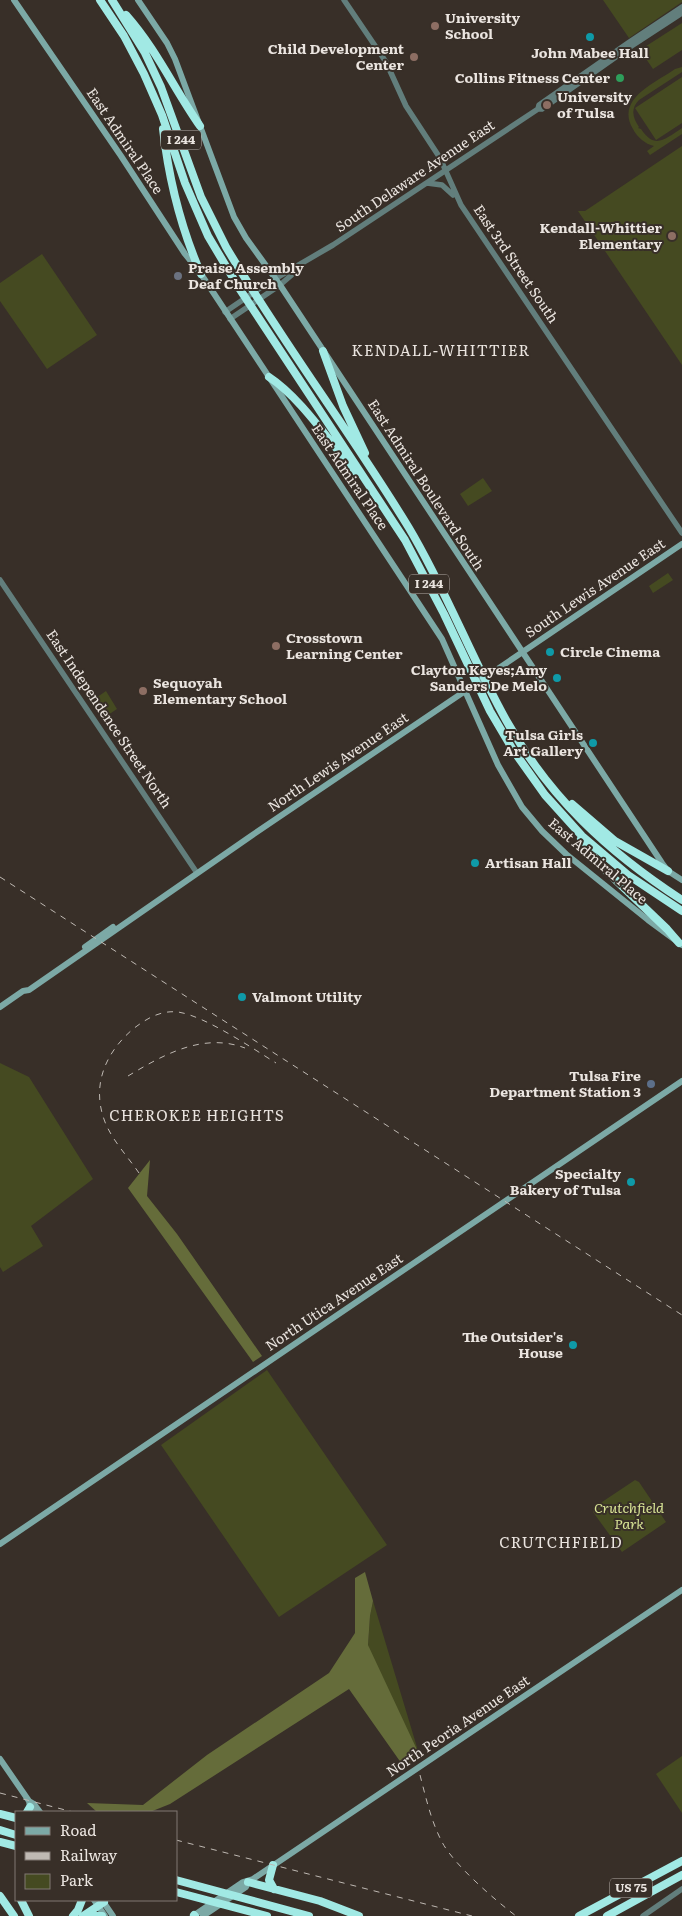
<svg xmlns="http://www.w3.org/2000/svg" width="682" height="1916" viewBox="0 0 682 1916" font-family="Literata,serif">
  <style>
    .green { fill: #454a21 }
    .forest { fill: #656c3a }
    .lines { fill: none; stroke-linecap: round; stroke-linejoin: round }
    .tertiary { stroke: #627e7c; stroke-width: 5.5 }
    .secondary { stroke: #7ca9a6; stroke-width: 6 }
    .motorway { stroke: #a1e9e4; stroke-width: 8 }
    .rail { stroke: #bfb9b3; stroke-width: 1; stroke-dasharray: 6 6; stroke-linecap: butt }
    .education-dot { fill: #8d6e63; stroke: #382f28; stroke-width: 2 }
    .culture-dot { fill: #0f9aa8; stroke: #382f28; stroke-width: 2 }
    .leisure-dot { fill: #2e9e5b; stroke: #382f28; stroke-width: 2 }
    .worship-dot { fill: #6b7280; stroke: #382f28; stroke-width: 2 }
    .service-dot { fill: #5c6f8a; stroke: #382f28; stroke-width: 2 }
    .labels { text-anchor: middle; stroke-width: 4; stroke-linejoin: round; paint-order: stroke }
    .shield { fill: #382f28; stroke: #b5aea9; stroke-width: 1 }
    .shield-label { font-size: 12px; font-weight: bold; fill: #ebe5e0 }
    .poi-label { font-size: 14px; font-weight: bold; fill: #ebe5e0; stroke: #382f28; text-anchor: start }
    .street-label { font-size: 14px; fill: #ebe5e0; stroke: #382f28 }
    .park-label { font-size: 14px; font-style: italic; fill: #d7e394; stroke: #382f28 }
    .neighbourhood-label { font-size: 15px; letter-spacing: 1px; fill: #ebe5e0; stroke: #382f28 }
  </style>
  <rect width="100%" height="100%" fill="#382f28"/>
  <path class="green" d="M 603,0 L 682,0 L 682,2 L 629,38 Z
    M 682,23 L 682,50 L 653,69 L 640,50 Z
    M 682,67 L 682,72 L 639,100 C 630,109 633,118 639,127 L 638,128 L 641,129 C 655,150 665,139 682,128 L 682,134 L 650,155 L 647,151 L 654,146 C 645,144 637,137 633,129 C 615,99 655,83 675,69 Z
    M 682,77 L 682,123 L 656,140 L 635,108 Z
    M 682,146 L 682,365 L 578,211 L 585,211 Z
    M 42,254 L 97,335 L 47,369 L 0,301 L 0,283 Z
    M 483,478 L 492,491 L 468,506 L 460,494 Z
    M 668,573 L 673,580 L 653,593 L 649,586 Z
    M 106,691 L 117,709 L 105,717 L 93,700 Z
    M 0,1063 L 29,1077 L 93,1179 L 31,1226 L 43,1246 L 3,1272 L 0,1267 Z
    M 267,1370 L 387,1545 L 279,1617 L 161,1445 Z
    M 635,1480 L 639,1482 L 666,1522 L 622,1552 L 593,1512 L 593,1508 Z
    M 373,1601 L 419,1754 L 404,1767 L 368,1645 L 370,1616 Z
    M 682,1756 L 682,1813 L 656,1774 Z"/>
  <path class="forest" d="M 150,1160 L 147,1196 L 177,1234 L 262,1356 L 253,1362 L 128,1188 Z
    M 365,1572 L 373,1601 L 370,1616 L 368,1645 L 419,1754 L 404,1767 L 349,1689 L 170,1804 L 150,1812 L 97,1812 L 87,1803 L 143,1805 L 207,1755 L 329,1673 L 355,1633 L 355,1578 Z"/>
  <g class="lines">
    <path class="tertiary" d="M 344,0 L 386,62 L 406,106 L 440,158 L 461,205 L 682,533
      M 538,109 L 539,105 L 628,43 L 682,7
      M 427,183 L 442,185 L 453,195
      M 225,312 L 266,284 L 333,245 L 538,109 L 542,109 L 630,47 L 682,13
      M 230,319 L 280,285 L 302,266
      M 0,580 L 197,873
      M 643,1916 L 682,1889"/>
    <path class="secondary" d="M 14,0 L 121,156 L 185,254 L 201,274 L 442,639 L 498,765 L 522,807 L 542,831 L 566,854 L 648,920 L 682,945
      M 138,0 L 167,43 L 175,59 L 234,217 L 246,238 L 280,285 L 662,863 L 668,871 L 682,880
      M 85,947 L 113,927
      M 0,1007 L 23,991 L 29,990 L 251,836 L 682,544
      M 0,1544 L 682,1081
      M 0,1759 L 29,1801 L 30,1807 L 33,1812
      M 29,1801 L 34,1804 L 40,1812
      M 94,1900 L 105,1916
      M 102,1900 L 113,1916
      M 193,1916 L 243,1882 L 253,1879 L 682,1590
      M 203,1916 L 246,1887 L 248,1882"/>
    <path class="motorway" d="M 100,0 L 124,36 L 144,74 L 162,115 L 185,183 L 208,236 L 239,288 L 405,540 L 444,614 L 490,711 L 513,750 L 545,795 L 582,836 L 628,875 L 682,911
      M 112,0 L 145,53 L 161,87 L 201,197 L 226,247 C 283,343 351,433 409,528 C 446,590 471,657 506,720 C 549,797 608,852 682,900
      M 126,15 C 157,50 174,89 200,126
      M 163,129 C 169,181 180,226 201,274
      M 323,351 L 343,406 L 365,453
      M 269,377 C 301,398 330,443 356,472
      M 572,804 L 615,841 L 668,871
      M 581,839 L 599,864 L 667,929 L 679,943
      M 27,1812 L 30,1807
      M 0,1814 L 16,1818
      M 0,1830 L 16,1835
      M 0,1842 L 16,1846
      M 273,1865 L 269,1880 L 274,1889
      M 176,1880 L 309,1916
      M 248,1882 L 320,1901 L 359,1916
      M 176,1892 L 267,1916
      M 0,1896 L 14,1916
      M 21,1900 L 29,1916
      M 85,1915 L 102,1916
      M 194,1915 L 195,1916
      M 73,1916 L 78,1910 L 82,1900
      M 83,1916 L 104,1902
      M 579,1916 L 682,1861
      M 607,1916 L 682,1875"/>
    <path class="rail" d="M 0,877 L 682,1315
      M 128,1076 C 163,1055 203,1032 245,1048
      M 139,1173 C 128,1157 112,1140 105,1122 C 91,1086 105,1053 133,1029 C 146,1019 160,1010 178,1012 C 205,1016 252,1048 276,1063
      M 420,1775 C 426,1798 431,1821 442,1842 C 454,1865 495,1900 516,1916
      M 0,1793 L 73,1812
      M 176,1840 L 472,1916"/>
  </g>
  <g class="education-dot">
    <circle cx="435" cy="26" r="5"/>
    <circle cx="414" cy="57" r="5"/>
    <circle cx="547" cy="105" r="5"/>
    <circle cx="672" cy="236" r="5"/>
    <circle cx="276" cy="646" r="5"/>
    <circle cx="143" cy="691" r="5"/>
  </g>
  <g class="culture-dot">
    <circle cx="590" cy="37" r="5"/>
    <circle cx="550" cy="652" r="5"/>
    <circle cx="557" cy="678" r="5"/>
    <circle cx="593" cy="743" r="5"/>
    <circle cx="475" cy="863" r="5"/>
    <circle cx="242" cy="997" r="5"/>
    <circle cx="631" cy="1182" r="5"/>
    <circle cx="573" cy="1345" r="5"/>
  </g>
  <circle class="leisure-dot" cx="620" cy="78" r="5"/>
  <circle class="worship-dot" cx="178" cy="276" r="5"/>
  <circle class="service-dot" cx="651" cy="1084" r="5"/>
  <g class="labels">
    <g class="shield">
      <rect x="161" y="130.5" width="40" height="19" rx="4"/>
      <rect x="409" y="574.5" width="40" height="19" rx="4"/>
      <rect x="610" y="1878.5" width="42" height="19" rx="4"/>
    </g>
    <g class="shield-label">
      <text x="181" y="144">I 244</text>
      <text x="429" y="588">I 244</text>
      <text x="631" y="1892">US 75</text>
    </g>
    <g class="poi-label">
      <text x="445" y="23">University<tspan x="445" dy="16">School</tspan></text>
      <text x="404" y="54" text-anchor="end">Child Development<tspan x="404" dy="16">Center</tspan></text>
      <text x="590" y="58" text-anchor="middle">John Mabee Hall</text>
      <text x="610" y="83" text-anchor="end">Collins Fitness Center</text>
      <text x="557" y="102">University<tspan x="557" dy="16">of Tulsa</tspan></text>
      <text x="662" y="233" text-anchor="end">Kendall-Whittier<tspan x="662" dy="16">Elementary</tspan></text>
      <text x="188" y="273">Praise Assembly<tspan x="188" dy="16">Deaf Church</tspan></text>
      <text x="286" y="643">Crosstown<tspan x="286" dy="16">Learning Center</tspan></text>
      <text x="560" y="657">Circle Cinema</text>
      <text x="547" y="675" text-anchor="end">Clayton Keyes;Amy<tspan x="547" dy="16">Sanders De Melo</tspan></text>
      <text x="153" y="688">Sequoyah<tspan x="153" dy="16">Elementary School</tspan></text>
      <text x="583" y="740" text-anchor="end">Tulsa Girls<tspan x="583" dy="16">Art Gallery</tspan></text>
      <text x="485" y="868">Artisan Hall</text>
      <text x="252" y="1002">Valmont Utility</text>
      <text x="641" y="1081" text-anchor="end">Tulsa Fire<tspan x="641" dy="16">Department Station 3</tspan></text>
      <text x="621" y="1179" text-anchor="end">Specialty<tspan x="621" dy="16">Bakery of Tulsa</tspan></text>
      <text x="563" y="1342" text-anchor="end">The Outsider's<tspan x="563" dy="16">House</tspan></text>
    </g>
    <g class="street-label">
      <text transform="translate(125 141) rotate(56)" y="5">East Admiral Place</text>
      <text transform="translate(415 176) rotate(-34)" y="5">South Delaware Avenue East</text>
      <text transform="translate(516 264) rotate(56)" y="5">East 3rd Street South</text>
      <text transform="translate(350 477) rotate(56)" y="5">East Admiral Place</text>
      <text transform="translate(426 485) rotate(57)" y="5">East Admiral Boulevard South</text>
      <text transform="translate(595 588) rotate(-34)" y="5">South Lewis Avenue East</text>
      <text transform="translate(109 719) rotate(56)" y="5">East Independence Street North</text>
      <text transform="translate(338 762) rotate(-34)" y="5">North Lewis Avenue East</text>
      <text transform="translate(598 861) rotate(40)" y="5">East Admiral Place</text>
      <text transform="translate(334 1302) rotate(-34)" y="5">North Utica Avenue East</text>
      <text transform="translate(458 1726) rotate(-34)" y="5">North Peoria Avenue East</text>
    </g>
    <g class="park-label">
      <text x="629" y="1513">Crutchfield<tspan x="629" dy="16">Park</tspan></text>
    </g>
    <g class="neighbourhood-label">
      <text x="441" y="356">KENDALL-WHITTIER</text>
      <text x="197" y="1121">CHEROKEE HEIGHTS</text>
      <text x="561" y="1548">CRUTCHFIELD</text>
    </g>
  </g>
  <rect x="15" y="1811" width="162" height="90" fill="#382f28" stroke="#807872"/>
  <rect x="25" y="1827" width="25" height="8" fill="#7ca9a6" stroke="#807872"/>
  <text x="60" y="1836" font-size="15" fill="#ebe5e0">Road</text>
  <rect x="25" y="1852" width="25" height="8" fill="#bfb9b3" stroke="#807872"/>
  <text x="60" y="1861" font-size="15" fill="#ebe5e0">Railway</text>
  <rect x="25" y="1874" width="25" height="15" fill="#454a21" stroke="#807872"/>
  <text x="60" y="1886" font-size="15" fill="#ebe5e0">Park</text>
</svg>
